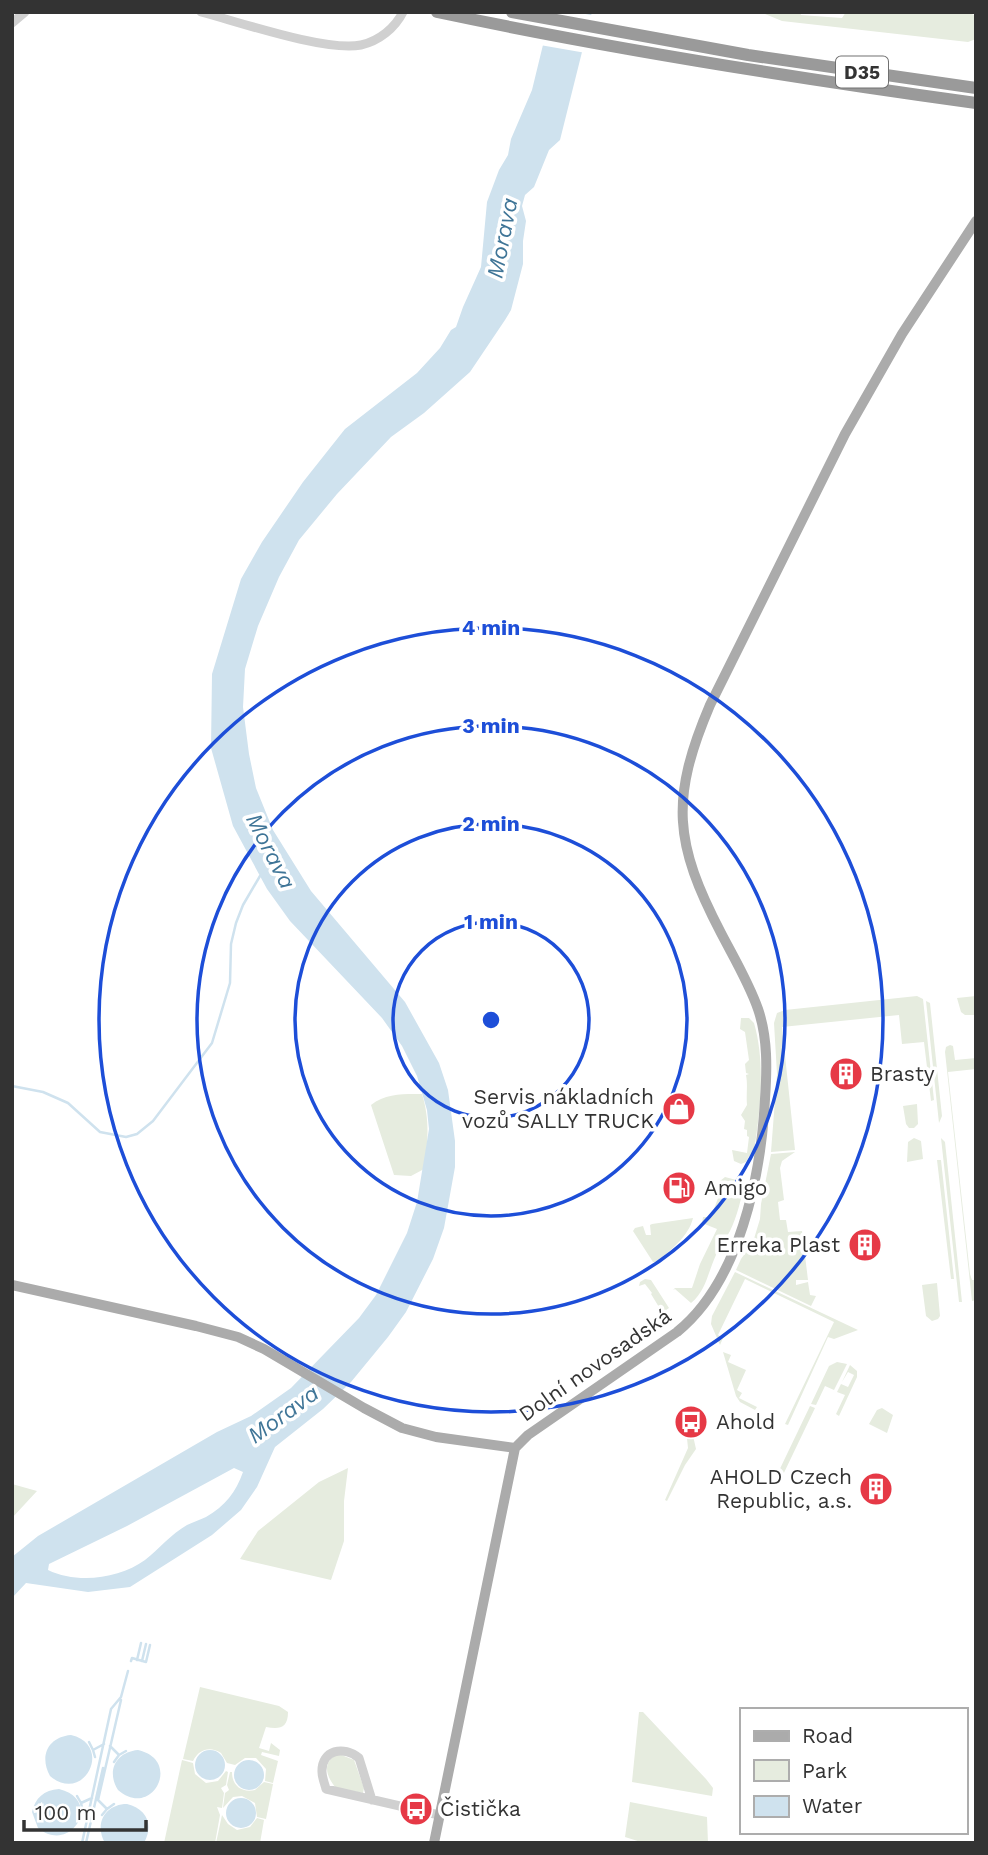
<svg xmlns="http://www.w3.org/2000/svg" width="988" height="1855" viewBox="0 0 988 1855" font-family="'Work Sans',sans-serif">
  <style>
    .green { fill: #e6ecdf }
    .water { fill: #cfe2ee; fill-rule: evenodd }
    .pier { fill: #fff }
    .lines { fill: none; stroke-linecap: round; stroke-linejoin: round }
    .stream { stroke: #cfe2ee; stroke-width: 2.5 }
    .minor { stroke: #d0d0d0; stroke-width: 9 }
    .major { stroke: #ababab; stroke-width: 10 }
    .highway { stroke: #9a9a9a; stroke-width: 12 }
    .ring { fill: none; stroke: #1d4ed8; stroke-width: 3.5 }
    .labels { text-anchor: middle; stroke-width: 7; stroke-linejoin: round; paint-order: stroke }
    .shield { fill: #fff; stroke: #707070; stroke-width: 2 }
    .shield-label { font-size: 19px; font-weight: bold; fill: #333 }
    .poi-label { font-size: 21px; fill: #333; stroke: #fff; text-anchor: start }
    .street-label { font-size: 21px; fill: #333; stroke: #fff }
    .water-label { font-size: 23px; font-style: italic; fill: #3f7597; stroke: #fff }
    .centre { fill: #1d4ed8; stroke: #fff; stroke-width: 3.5 }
    .ring-label { font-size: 21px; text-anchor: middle; font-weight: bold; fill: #1d4ed8; stroke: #fff; stroke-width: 7; stroke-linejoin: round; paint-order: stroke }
  </style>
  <rect width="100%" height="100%" fill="#fff"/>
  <path class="green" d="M 760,12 L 800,12 L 801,15 L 842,18 L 846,12 L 968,12 L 976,16 L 976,39 L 968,42 L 782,21 Z
    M 917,996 L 923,999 L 934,1100 L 931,1101 L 924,1042 L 902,1044 L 899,1015 L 782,1027 L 795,1150 L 771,1152 L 777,1074 L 774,1023 L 777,1013 L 785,1010 Z
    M 976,996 L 976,1015 L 965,1015 L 961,1012 L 957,998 Z
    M 926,1001 L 930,1003 L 942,1116 L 939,1123 Z
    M 741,1018 L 749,1018 L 754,1023 C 766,1064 760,1115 753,1157 L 749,1156 L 746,1162 L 741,1164 L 734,1161 L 732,1150 L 747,1153 L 749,1137 L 747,1136 L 747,1130 L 744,1129 L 745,1121 L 741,1115 L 747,1105 C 746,1094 748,1086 746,1075 L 749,1074 L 746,1073 L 745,1064 L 749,1060 L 745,1032 L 740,1029 Z
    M 950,1045 L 953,1046 L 955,1060 L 976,1058 L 976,1069 L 948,1072 L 970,1274 L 972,1280 L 976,1280 L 976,1300 L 972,1301 L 945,1052 L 946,1047 Z
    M 422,1094 C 430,1120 428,1142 424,1169 L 411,1176 L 394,1175 L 371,1105 C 386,1093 404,1094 422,1094 Z
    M 917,1104 L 918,1124 L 914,1128 L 909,1128 L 906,1124 L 903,1106 Z
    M 914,1138 L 921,1141 L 923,1159 L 907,1162 L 908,1142 Z
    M 941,1138 L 945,1142 L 962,1302 L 959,1302 Z
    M 795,1152 L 782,1161 L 780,1168 L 784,1200 L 778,1202 L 780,1220 L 786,1220 L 788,1232 L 802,1231 L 808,1280 L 796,1280 L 796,1285 L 808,1282 L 810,1295 L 816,1296 L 811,1306 L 736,1270 L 741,1259 L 753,1242 L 760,1219 L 761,1204 L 771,1154 Z
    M 937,1160 L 941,1160 L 954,1279 L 951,1279 Z
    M 725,1177 L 744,1182 C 742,1197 737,1217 730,1231 C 726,1239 720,1246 716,1255 C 708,1272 706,1291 691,1303 L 675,1289 L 673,1290 L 675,1288 L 692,1288 L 700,1264 L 717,1229 L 702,1223 L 703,1217 L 711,1217 L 724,1182 L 720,1181 Z
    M 693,1218 C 689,1236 669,1252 656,1262 L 653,1262 L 633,1231 L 635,1228 L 643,1226 L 646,1235 L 651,1235 L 650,1225 L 652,1224 Z
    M 735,1272 L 858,1330 L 834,1339 L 828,1337 L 788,1425 L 785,1424 L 834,1322 L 745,1279 L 718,1335 L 723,1338 L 720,1345 L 711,1324 L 712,1316 Z
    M 645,1279 L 651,1280 L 669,1308 L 666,1310 L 668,1316 L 665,1317 L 651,1294 L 652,1293 L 645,1284 L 639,1286 L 640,1282 Z
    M 937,1283 L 940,1316 L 938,1319 L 932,1321 L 926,1316 L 922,1285 Z
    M 723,1352 L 731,1355 L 728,1362 L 746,1370 L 737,1390 L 742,1393 L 739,1398 L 757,1407 L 755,1410 L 740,1402 L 736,1396 Z
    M 837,1362 L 847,1364 L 834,1390 L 825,1386 L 816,1405 L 811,1404 L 829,1366 Z
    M 850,1365 L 857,1371 L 857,1377 L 839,1416 L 836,1414 L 845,1395 L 837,1392 L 841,1384 L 848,1387 L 854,1375 L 848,1372 L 842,1382 Z
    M 810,1406 L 815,1408 L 781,1479 L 776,1477 Z
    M 882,1408 L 893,1415 L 887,1433 L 869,1424 L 877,1410 Z
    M 689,1418 L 696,1449 L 685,1465 L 667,1501 L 665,1500 L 688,1448 L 685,1419 Z
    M 348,1468 L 344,1501 L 344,1541 L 331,1580 L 240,1559 L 258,1531 L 319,1482 Z
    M 12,1484 L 37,1491 L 12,1518 Z
    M 200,1687 L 279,1706 L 288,1712 C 288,1729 279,1729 266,1727 L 259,1748 L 269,1751 L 271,1743 L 280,1750 L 279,1756 L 262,1752 L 261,1755 L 278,1761 L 273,1783 L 265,1781 L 266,1769 L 256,1758 L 245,1758 L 235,1765 L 227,1763 L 221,1753 C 210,1746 199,1749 193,1761 L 183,1759 Z
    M 639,1712 L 643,1712 L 706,1779 L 713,1788 L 712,1796 L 632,1782 Z
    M 339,1754 L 354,1760 L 364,1788 L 363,1793 L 336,1788 C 325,1775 322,1761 339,1754 Z
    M 182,1760 L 193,1763 L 195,1774 L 206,1783 L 218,1781 L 226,1771 L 228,1772 L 226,1785 L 221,1788 L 224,1793 L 222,1808 L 217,1807 L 220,1815 L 215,1843 L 164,1843 Z
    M 230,1772 L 232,1772 C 232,1786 242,1793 255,1790 L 264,1782 L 273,1784 L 266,1819 L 257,1817 L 255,1803 L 242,1796 L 233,1797 L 223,1808 L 225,1793 L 229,1790 L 227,1785 Z
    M 630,1802 L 707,1817 L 708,1843 L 644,1843 L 625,1837 Z
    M 222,1815 L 228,1824 L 237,1830 L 250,1827 L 257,1818 L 264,1820 L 260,1843 L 216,1843 Z"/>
  <path class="water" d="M 551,12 L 592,12 L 560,140 L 549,150 L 534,187 L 525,195 L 522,206 L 526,221 L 523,241 L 523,264 L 511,310 L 505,320 L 470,372 L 424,413 L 391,437 L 337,494 L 299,540 L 279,577 L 258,626 L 245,669 L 243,707 L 249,754 L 256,788 L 273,830 L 311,891 L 405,1002 L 439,1063 L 448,1090 L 455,1141 L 455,1167 L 444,1228 L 433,1259 L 406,1312 L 388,1337 L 351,1382 L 323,1409 L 275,1447 L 257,1487 L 241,1510 L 212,1535 L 130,1587 L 88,1592 L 26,1583 L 12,1598 L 12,1557 L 38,1536 L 217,1432 L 251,1416 L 291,1388 L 359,1318 L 376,1295 L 407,1233 L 417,1202 L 429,1129 L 427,1110 L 417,1076 L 402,1046 L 382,1018 L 290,921 L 267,889 L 233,826 L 211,748 L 212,674 L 241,579 L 262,542 L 303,482 L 345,429 L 417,373 L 440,348 L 451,330 L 456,327 L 463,307 L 481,267 L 487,202 L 499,170 L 508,155 L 511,139 L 532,90 ZM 234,1468 L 243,1472 C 236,1492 225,1506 206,1517 C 200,1520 193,1522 187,1525 C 171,1534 159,1549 145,1560 C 119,1579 77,1584 48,1570 L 49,1564 L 127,1526 Z
    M 71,1735 C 114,1745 84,1805 50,1776 C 39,1756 48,1737 71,1735 Z
    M 138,1750 C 183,1760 152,1820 118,1790 C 106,1771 116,1752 138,1750 Z
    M195 1765a15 15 0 1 1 30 0a15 15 0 1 1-30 0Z
    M234 1775a15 15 0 1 1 30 0a15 15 0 1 1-30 0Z
    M 59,1789 C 104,1800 71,1855 38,1828 L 32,1812 C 35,1798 44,1790 59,1789 Z
    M226 1813a15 15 0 1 1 30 0a15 15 0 1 1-30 0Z
    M 127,1804 C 147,1809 154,1825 144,1843 L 105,1843 C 94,1824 105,1804 127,1804 Z"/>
  <path class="pier" d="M 548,12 L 576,12 L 595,16 L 586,53 L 540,45 Z"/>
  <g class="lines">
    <path class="stream" d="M 12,1086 L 43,1092 L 68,1103 L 100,1132 L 126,1137 L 137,1134 L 153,1121 L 212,1043 L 230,983 L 231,944 L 236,923 L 243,905 L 260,876
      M 137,1660 L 141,1643
      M 131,1661 L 132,1658 L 146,1662 L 150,1645
      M 142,1661 L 146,1644
      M 89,1742 L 93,1750
      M 110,1746 L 119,1755 L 114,1762
      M 119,1755 L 126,1751
      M 95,1757 L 93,1750 L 104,1744
      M 77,1796 L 81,1803 L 92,1798
      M 81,1803 L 83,1812
      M 107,1809 L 114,1804
      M 102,1815 L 107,1809 L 98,1800 L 121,1700
      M 82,1843 L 111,1709 L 121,1697 L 128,1671
      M 86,1843 L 103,1768"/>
    <path class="minor" d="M 201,12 C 239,22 326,52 361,45 C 379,41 395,28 403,12
      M 12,23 L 25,12
      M 372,1800 L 359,1758 C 344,1745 321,1750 322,1772 C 322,1778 325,1784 326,1789 L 439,1815"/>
    <path class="major" d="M 12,1285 L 196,1326 L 238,1337 L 264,1349 L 364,1408 L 402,1428 L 436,1437 L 515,1448
      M 434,1843 L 515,1448 L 528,1435 L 677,1332 C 740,1281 761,1176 765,1099 C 767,1070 768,1038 758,1009 C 749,983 734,958 721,933 C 674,843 670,799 710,705 L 845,434 L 902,334 L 976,221"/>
    <path class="highway" d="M 437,12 C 616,50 795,78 976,103
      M 512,12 L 748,55 L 976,88"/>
  </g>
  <g class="ring">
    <circle cx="491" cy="1020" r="98"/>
    <circle cx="491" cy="1020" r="196"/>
    <circle cx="491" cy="1020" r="294"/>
    <circle cx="491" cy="1020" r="392"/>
  </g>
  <defs>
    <symbol id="building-disc" viewBox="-11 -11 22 22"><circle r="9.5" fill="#e63946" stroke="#fff"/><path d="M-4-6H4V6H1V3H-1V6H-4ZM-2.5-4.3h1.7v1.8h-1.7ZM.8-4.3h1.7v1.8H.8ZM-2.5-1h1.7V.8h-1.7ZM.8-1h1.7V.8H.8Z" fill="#fff"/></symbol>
    <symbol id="shop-disc" viewBox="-11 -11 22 22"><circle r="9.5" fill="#e63946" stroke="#fff"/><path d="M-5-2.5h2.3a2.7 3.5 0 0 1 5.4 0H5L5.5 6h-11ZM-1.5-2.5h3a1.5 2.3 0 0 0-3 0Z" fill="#fff"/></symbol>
    <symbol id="fuel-disc" viewBox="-11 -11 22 22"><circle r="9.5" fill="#e63946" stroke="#fff"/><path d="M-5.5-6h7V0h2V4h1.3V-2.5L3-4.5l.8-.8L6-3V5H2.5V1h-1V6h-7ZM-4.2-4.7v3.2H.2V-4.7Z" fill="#fff"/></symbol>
    <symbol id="bus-disc" viewBox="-11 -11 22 22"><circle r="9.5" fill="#e63946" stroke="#fff"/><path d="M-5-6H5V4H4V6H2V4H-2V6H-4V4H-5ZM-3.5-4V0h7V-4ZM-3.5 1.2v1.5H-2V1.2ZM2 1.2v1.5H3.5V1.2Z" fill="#fff"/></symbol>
  </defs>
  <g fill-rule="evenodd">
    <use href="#building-disc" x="827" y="1055" width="38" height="38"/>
    <use href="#shop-disc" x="660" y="1090" width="38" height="38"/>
    <use href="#fuel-disc" x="660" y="1169" width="38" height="38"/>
    <use href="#building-disc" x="846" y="1226" width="38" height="38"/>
    <use href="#bus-disc" x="672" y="1403" width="38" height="38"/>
    <use href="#building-disc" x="857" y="1470" width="38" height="38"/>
    <use href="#bus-disc" x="397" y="1790" width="38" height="38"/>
  </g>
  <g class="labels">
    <rect class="shield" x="836" y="56.5" width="52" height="31" rx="5"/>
    <g class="shield-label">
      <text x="862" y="79">D35</text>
    </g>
    <g class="poi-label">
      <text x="870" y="1081">Brasty</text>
      <text x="654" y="1104" text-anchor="end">Servis nákladních<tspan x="654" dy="24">vozů SALLY TRUCK</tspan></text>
      <text x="704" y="1195">Amigo</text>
      <text x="840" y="1252" text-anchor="end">Erreka Plast</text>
      <text x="716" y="1429">Ahold</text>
      <text x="852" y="1484" text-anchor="end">AHOLD Czech<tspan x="852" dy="24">Republic, a.s.</tspan></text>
      <text x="440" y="1816">Čistička</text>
    </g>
    <g class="street-label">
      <text transform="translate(595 1365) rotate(-35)" y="7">Dolní novosadská</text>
    </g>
    <g class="water-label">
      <text transform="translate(502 238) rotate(-79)" y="8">Morava</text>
      <text transform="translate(271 851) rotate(63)" y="8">Morava</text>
      <text transform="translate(283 1414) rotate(-36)" y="8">Morava</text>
    </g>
  </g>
  <circle cx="491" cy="1020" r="10" class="centre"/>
  <g class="ring-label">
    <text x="491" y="635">4 min</text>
    <text x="491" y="733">3 min</text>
    <text x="491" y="831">2 min</text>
    <text x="491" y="929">1 min</text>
  </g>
  <rect width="988" height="1855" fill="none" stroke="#333333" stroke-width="28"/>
  <rect x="740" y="1708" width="228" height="126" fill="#ffffff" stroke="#adadad" stroke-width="2"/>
  <rect x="754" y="1731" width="35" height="10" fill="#ababab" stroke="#adadad" stroke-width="2"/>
  <text x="802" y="1743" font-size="21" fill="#333333">Road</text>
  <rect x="754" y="1760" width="35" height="21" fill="#e6ecdf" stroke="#adadad" stroke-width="2"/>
  <text x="802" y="1778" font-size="21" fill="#333333">Park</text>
  <rect x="754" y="1796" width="35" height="21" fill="#cfe2ee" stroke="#adadad" stroke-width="2"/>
  <text x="802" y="1813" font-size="21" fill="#333333">Water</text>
  <path d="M24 1820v10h122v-10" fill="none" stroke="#333333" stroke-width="3.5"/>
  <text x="35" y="1820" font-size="21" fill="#333333" stroke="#ffffff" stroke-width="5" paint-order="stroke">100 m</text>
</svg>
